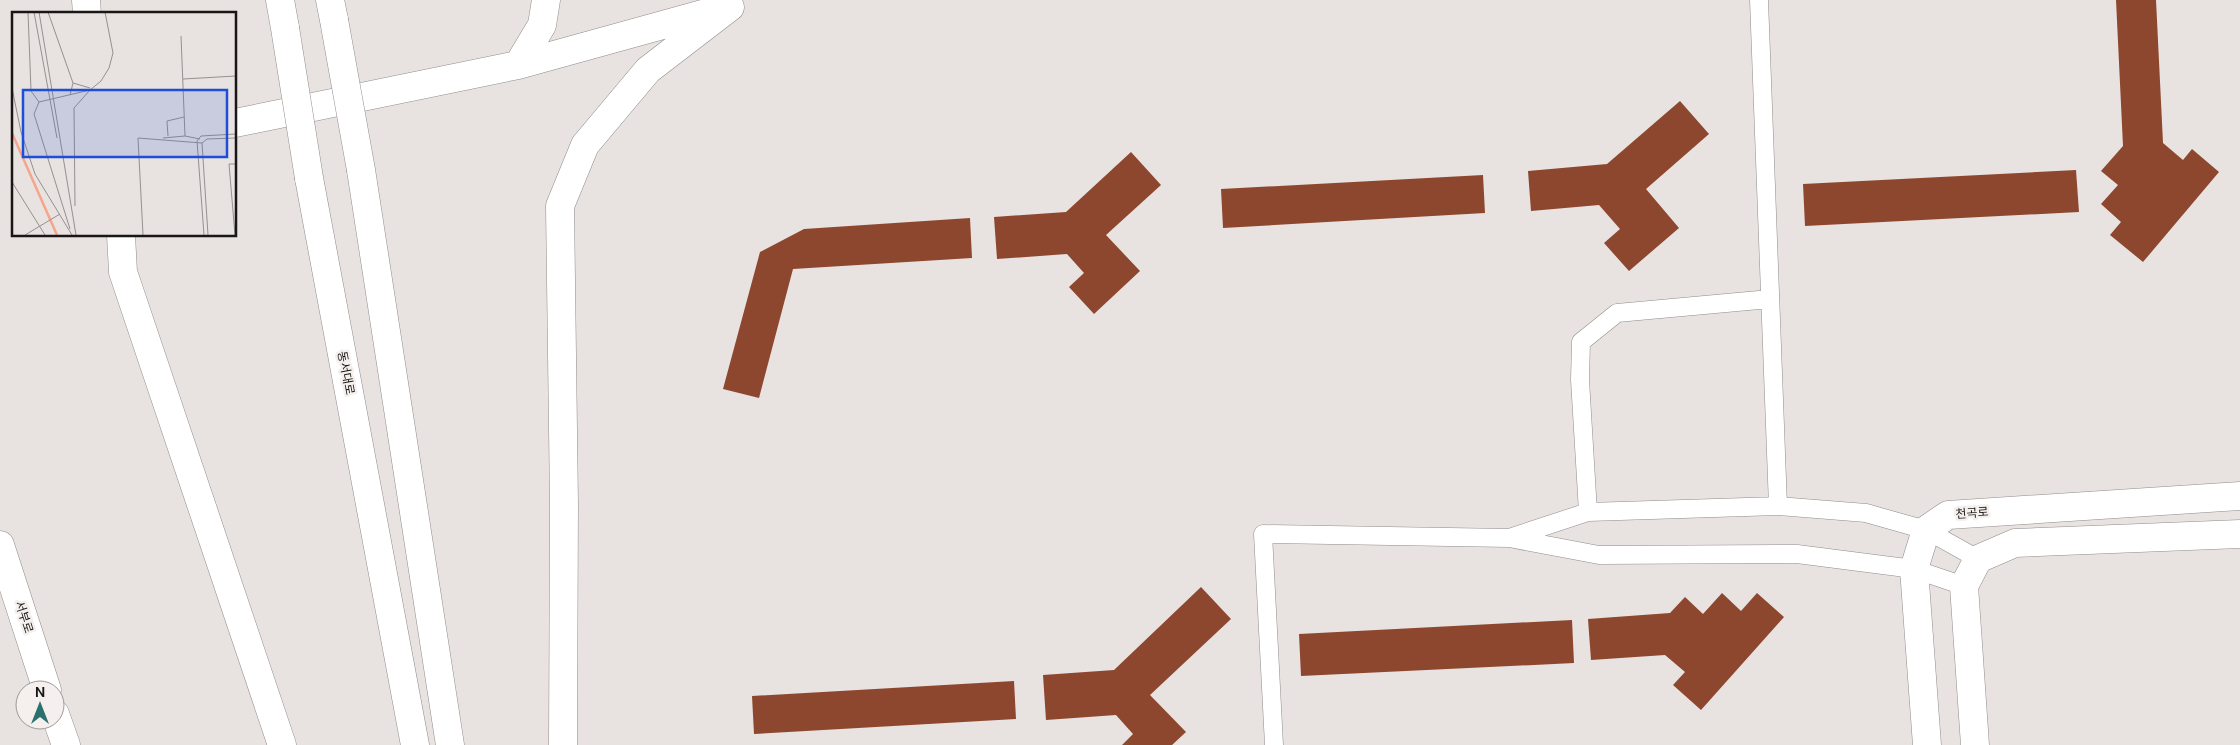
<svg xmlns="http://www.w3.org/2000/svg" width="2240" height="745" viewBox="0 0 2240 745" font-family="'DM Sans','Noto Sans KR',sans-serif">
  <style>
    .building { fill: #8d472e }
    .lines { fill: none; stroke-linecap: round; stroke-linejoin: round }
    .lane-casing { stroke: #918c8a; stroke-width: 19 }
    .street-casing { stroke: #918c8a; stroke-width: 29 }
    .secondary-casing { stroke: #918c8a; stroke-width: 29 }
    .highway-casing { stroke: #918c8a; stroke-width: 29 }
    .lane { stroke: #fff; stroke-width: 18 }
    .street { stroke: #fff; stroke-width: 28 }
    .secondary { stroke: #fff; stroke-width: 28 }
    .highway { stroke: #fff; stroke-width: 28 }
    .highway-bridge-casing { stroke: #918c8a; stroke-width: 29; stroke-linecap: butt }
    .highway-bridge { stroke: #fff; stroke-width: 28 }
    .labels { text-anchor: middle; stroke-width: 5; stroke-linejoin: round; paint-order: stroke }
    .street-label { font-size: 12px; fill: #181716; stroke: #f5f0ee }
    .inset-river { fill: none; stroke: #f5a68a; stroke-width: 2.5 }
    .inset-road { fill: none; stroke: #959190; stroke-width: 1 }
    .view { fill: #1d4ed8; fill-opacity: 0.15; stroke: #1d4ed8; stroke-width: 2.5 }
    .inset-edge { fill: none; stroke: #181716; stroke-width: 2.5 }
  </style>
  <rect width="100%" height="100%" fill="#e8e2e1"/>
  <path class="building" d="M 2116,0 L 2156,0 L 2163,143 L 2183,160 L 2192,149 L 2219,172 L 2143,262 L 2110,235 L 2121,222 L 2101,204 L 2118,185 L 2101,171 L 2123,146 Z
    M 1680,101 L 1709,134 L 1646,189 L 1679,228 L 1629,271 L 1604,243 L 1620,229 L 1599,205 L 1531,211 L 1528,171 L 1607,164 Z
    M 1131,152 L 1161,185 L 1106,235 L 1140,271 L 1094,314 L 1069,287 L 1084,273 L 1067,254 L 997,259 L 994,217 L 1066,212 Z
    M 2076,170 L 2079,212 L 1805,226 L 1803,184 Z
    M 1483,175 L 1485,213 L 1223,228 L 1221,189 Z
    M 970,218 L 972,258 L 793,269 L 759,398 L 723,389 L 760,252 L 804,229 Z
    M 1201,587 L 1231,619 L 1150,695 L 1186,732 L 1172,745 L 1122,745 L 1133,734 L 1116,715 L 1046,720 L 1043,675 L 1114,670 Z
    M 1722,593 L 1741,611 L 1757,593 L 1784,617 L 1701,710 L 1673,685 L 1685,672 L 1665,655 L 1591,660 L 1588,619 L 1670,613 L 1685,597 L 1703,614 Z
    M 1572,620 L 1574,663 L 1301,676 L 1299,634 Z
    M 1014,681 L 1016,719 L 754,734 L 752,696 Z"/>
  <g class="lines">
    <defs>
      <path id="lane" d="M 1759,0 L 1778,506
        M 1588,512 L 1580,380 L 1581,342 L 1617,313 L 1770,299
        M 1512,537 L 1588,512 L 1778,506 L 1866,513 L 1926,530 L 1978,559
        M 1274,745 L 1263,534 L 1509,538 L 1599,555 L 1797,554 L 1914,569 L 1964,586"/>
      <path id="street" d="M 0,545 L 47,690
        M 55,714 L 66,745"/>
      <path id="secondary" d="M 1927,745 L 1914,569 L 1926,530 L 1948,515 L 2240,496
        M 1975,745 L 1964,586 L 1978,559 L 2015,543 L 2240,534"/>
      <path id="highway" d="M 86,0 L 87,14
        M 280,0 L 285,28
        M 330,0 L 334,20
        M 518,65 L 542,25 L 546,0
        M 235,123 L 518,65 L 717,10
        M 361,170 L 450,745
        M 309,178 L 415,745
        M 121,235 L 123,272 L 282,745
        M 563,745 L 564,504 L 560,206 L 585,145 L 648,70 L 730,7"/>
    </defs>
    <use href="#lane" class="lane-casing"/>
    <use href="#street" class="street-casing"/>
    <use href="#secondary" class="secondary-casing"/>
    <use href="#highway" class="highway-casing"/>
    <use href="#lane" class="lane"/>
    <use href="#street" class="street"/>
    <use href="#secondary" class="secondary"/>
    <use href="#highway" class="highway"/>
    <defs>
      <path id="highway-bridge" d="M 334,20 L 361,170
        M 285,28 L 309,178"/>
    </defs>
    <use href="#highway-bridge" class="highway-bridge-casing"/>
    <use href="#highway-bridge" class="highway-bridge"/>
  </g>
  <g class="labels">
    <g class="street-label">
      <text transform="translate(346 373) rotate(79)" y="4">동서대로</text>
      <text transform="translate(1972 513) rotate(-4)" y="4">천곡로</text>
      <text transform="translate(24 617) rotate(72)" y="4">서부로</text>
    </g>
  </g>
  <g transform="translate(12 12)">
    <rect width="224" height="224" fill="#e8e2e1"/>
    <path class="inset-river" d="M 0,121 L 45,223"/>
    <path class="inset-road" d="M 16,0 L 19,79 L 27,90 L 22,102 L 58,217M 22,0 L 45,126M 27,0 L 64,223M 36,0 L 61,71 L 58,83M 169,24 L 173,124M 171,67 L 224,64M 61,71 L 78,76M 0,76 L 9,120 L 23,162 L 60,223M 27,90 L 78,78 L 89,69 L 97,56 L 101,41 L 93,0M 156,124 L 155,109 L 172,105M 151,126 L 173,124 L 188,127M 0,170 L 33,223M 63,194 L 62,96 L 78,78M 13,223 L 48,202M 131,223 L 126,126 L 190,131M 192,223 L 185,129 L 189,124 L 224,122M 196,223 L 190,131 L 195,127 L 224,126M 223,223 L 217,152 L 224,152"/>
    <path class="view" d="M 11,78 L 215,78 L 215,145 L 11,145 Z"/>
    <rect width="224" height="224" class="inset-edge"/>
  </g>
  <g transform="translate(40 705)"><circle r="24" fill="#f5f0ee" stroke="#9d9998"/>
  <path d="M0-4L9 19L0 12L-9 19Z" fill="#29726e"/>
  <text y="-8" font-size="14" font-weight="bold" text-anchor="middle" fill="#181716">N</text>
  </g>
</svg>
